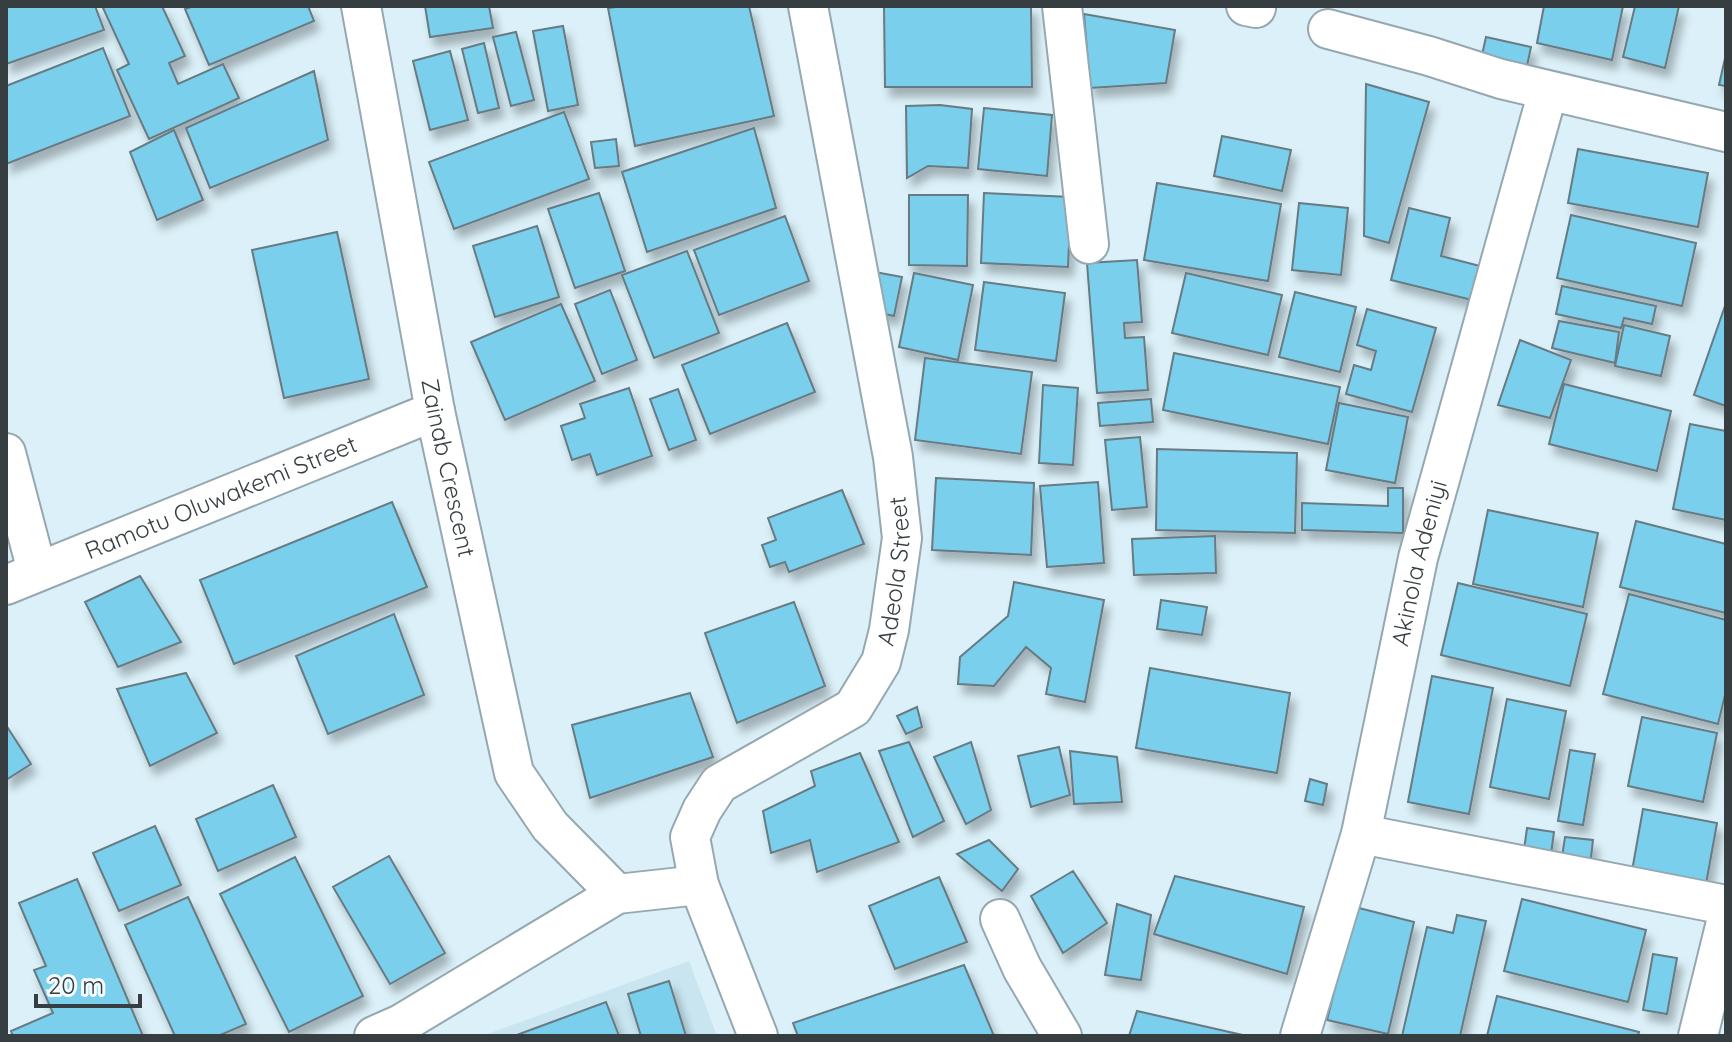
<svg xmlns="http://www.w3.org/2000/svg" width="1732" height="1042" viewBox="0 0 1732 1042" font-family="Quicksand,sans-serif">
  <style>
    .built { fill: #c8e5f0 }
    .building { fill: #7acfed; stroke: #677a82; stroke-width: 2; filter: url(#shadow) }
    .lines { fill: none; stroke-linecap: round; stroke-linejoin: round }
    .street-casing { stroke: #95a8b0; stroke-width: 42 }
    .street { stroke: #fff; stroke-width: 38 }
    .labels { text-anchor: middle; stroke-width: 6; stroke-linejoin: round; paint-order: stroke }
    .street-label { font-size: 24px; fill: #363e41; stroke: #f3fbfe }
  </style>
  <defs>
    <filter id="shadow"><feDropShadow dx="5" dy="9" stdDeviation="4" flood-color="#0004"/></filter>
  </defs>
  <rect width="100%" height="100%" fill="#dbf0f8"/>
  <path class="built" d="M 689,961 L 717,1036 L 482,1036 Z"/>
  <path class="building" d="M 6,6 L 95,6 L 104,30 L 6,64 Z
    M 107,6 L 162,6 L 185,56 L 169,63 L 178,84 L 223,64 L 239,98 L 149,139 L 117,70 L 129,64 L 103,8 Z
    M 194,6 L 308,6 L 314,21 L 209,65 L 185,9 Z
    M 425,6 L 489,6 L 493,28 L 430,37 Z
    M 623,6 L 749,6 L 774,116 L 635,146 L 608,8 Z
    M 884,6 L 1031,6 L 1032,87 L 885,87 Z
    M 1544,6 L 1623,6 L 1612,60 L 1537,43 Z
    M 1635,6 L 1679,6 L 1665,68 L 1623,57 Z
    M 1084,14 L 1175,30 L 1166,83 L 1090,88 Z
    M 563,26 L 578,105 L 548,111 L 533,31 Z
    M 516,32 L 534,100 L 511,106 L 493,37 Z
    M 1486,37 L 1531,47 L 1525,75 L 1480,64 Z
    M 484,43 L 499,108 L 478,113 L 462,49 Z
    M 103,48 L 130,116 L 6,164 L 6,86 Z
    M 450,51 L 468,120 L 430,130 L 413,61 Z
    M 1726,54 L 1726,86 L 1719,85 Z
    M 314,71 L 328,140 L 210,188 L 186,128 Z
    M 1366,84 L 1429,102 L 1389,243 L 1364,236 Z
    M 940,105 L 972,109 L 968,168 L 928,166 L 907,178 L 906,106 Z
    M 984,108 L 1052,115 L 1047,176 L 978,169 Z
    M 564,112 L 589,179 L 454,229 L 429,162 Z
    M 754,128 L 776,208 L 647,252 L 622,172 Z
    M 174,130 L 203,200 L 157,220 L 130,152 Z
    M 1222,136 L 1291,150 L 1282,191 L 1214,176 Z
    M 616,139 L 619,166 L 595,168 L 591,142 Z
    M 1578,149 L 1708,173 L 1698,227 L 1568,203 Z
    M 1157,183 L 1281,204 L 1268,281 L 1144,260 Z
    M 599,193 L 625,271 L 575,288 L 548,209 Z
    M 984,193 L 1071,197 L 1068,267 L 981,263 Z
    M 909,195 L 968,195 L 967,266 L 909,265 Z
    M 1299,203 L 1348,208 L 1341,275 L 1292,270 Z
    M 1409,208 L 1450,218 L 1441,256 L 1480,266 L 1472,300 L 1391,280 Z
    M 1571,215 L 1696,243 L 1682,306 L 1557,278 Z
    M 785,216 L 809,281 L 719,315 L 694,250 Z
    M 537,226 L 559,297 L 495,317 L 473,246 Z
    M 337,232 L 369,379 L 284,398 L 252,250 Z
    M 687,251 L 719,333 L 654,358 L 622,275 Z
    M 1137,260 L 1142,322 L 1124,323 L 1125,338 L 1144,337 L 1148,390 L 1097,393 L 1087,263 Z
    M 875,272 L 902,277 L 894,316 L 867,310 Z
    M 914,273 L 973,285 L 958,360 L 899,347 Z
    M 1186,273 L 1282,295 L 1268,355 L 1172,333 Z
    M 984,282 L 1065,293 L 1056,361 L 975,350 Z
    M 1562,286 L 1656,306 L 1652,324 L 1624,318 L 1621,328 L 1556,314 Z
    M 610,290 L 637,360 L 602,374 L 575,304 Z
    M 1295,292 L 1356,307 L 1340,372 L 1279,357 Z
    M 1726,303 L 1726,406 L 1694,395 Z
    M 561,304 L 595,381 L 505,420 L 471,342 Z
    M 1367,309 L 1436,328 L 1412,412 L 1346,394 L 1354,365 L 1371,370 L 1376,351 L 1357,345 Z
    M 1559,321 L 1619,332 L 1615,363 L 1552,348 Z
    M 787,323 L 815,392 L 710,434 L 682,365 Z
    M 1624,325 L 1670,336 L 1661,376 L 1615,366 Z
    M 1520,340 L 1571,360 L 1550,418 L 1498,405 Z
    M 1174,353 L 1340,387 L 1328,444 L 1163,410 Z
    M 925,358 L 1032,372 L 1021,454 L 915,440 Z
    M 1564,384 L 1671,411 L 1657,471 L 1549,444 Z
    M 1043,385 L 1078,388 L 1073,465 L 1039,463 Z
    M 629,388 L 652,456 L 597,475 L 590,454 L 572,460 L 561,426 L 585,418 L 580,404 Z
    M 678,389 L 696,440 L 669,450 L 650,399 Z
    M 1151,399 L 1153,422 L 1100,426 L 1098,403 Z
    M 1339,403 L 1408,417 L 1395,483 L 1326,470 Z
    M 1690,424 L 1726,431 L 1726,520 L 1673,509 Z
    M 1140,437 L 1147,507 L 1112,510 L 1105,440 Z
    M 1157,449 L 1297,453 L 1295,533 L 1156,530 Z
    M 936,478 L 1034,483 L 1031,555 L 932,550 Z
    M 1098,482 L 1104,563 L 1047,567 L 1040,486 Z
    M 1388,488 L 1403,488 L 1403,533 L 1302,530 L 1302,503 L 1388,506 Z
    M 842,490 L 864,544 L 789,572 L 785,562 L 770,567 L 762,545 L 776,540 L 768,518 Z
    M 392,502 L 427,587 L 234,664 L 200,580 Z
    M 1488,510 L 1598,533 L 1583,607 L 1473,584 Z
    M 1636,521 L 1726,544 L 1726,613 L 1620,587 Z
    M 1215,536 L 1216,573 L 1134,575 L 1132,539 Z
    M 140,576 L 181,642 L 118,667 L 85,602 Z
    M 1014,582 L 1104,600 L 1085,702 L 1046,694 L 1051,668 L 1026,647 L 994,686 L 958,684 L 960,657 L 1008,616 Z
    M 1458,583 L 1587,614 L 1570,686 L 1441,655 Z
    M 1629,594 L 1726,620 L 1726,691 L 1718,724 L 1603,694 Z
    M 1161,600 L 1207,607 L 1202,635 L 1157,629 Z
    M 794,602 L 825,686 L 737,723 L 705,633 Z
    M 394,614 L 424,695 L 328,734 L 296,656 Z
    M 1150,668 L 1290,693 L 1277,773 L 1136,748 Z
    M 186,673 L 217,733 L 150,766 L 117,689 Z
    M 1432,676 L 1493,688 L 1469,814 L 1408,802 Z
    M 690,693 L 713,757 L 590,798 L 572,725 Z
    M 1507,699 L 1566,711 L 1549,799 L 1490,787 Z
    M 917,707 L 922,727 L 906,734 L 897,716 Z
    M 1642,717 L 1717,733 L 1703,802 L 1628,786 Z
    M 6,725 L 31,764 L 6,780 Z
    M 909,742 L 944,821 L 913,837 L 879,751 Z
    M 971,742 L 991,810 L 966,824 L 934,757 Z
    M 1059,747 L 1070,795 L 1031,807 L 1018,756 Z
    M 1570,750 L 1595,754 L 1583,825 L 1558,821 Z
    M 1070,751 L 1117,757 L 1122,802 L 1074,804 Z
    M 860,753 L 899,842 L 817,872 L 810,840 L 771,853 L 763,811 L 815,786 L 811,771 Z
    M 1310,779 L 1327,784 L 1323,805 L 1305,801 Z
    M 273,785 L 296,837 L 218,871 L 196,819 Z
    M 1643,809 L 1717,823 L 1706,884 L 1632,871 Z
    M 155,826 L 181,885 L 119,911 L 93,853 Z
    M 1527,828 L 1554,832 L 1551,854 L 1524,850 Z
    M 1565,837 L 1593,840 L 1590,866 L 1561,863 Z
    M 989,840 L 1018,869 L 1002,891 L 957,854 Z
    M 389,856 L 445,953 L 390,984 L 333,887 Z
    M 295,857 L 363,996 L 289,1032 L 220,894 Z
    M 1073,871 L 1107,923 L 1063,953 L 1031,896 Z
    M 1175,876 L 1304,907 L 1287,974 L 1154,934 Z
    M 939,877 L 967,942 L 895,969 L 869,906 Z
    M 77,879 L 143,1036 L 13,1036 L 11,1031 L 53,1013 L 34,970 L 46,966 L 19,903 Z
    M 188,897 L 246,1024 L 218,1036 L 175,1036 L 125,925 Z
    M 1522,899 L 1646,930 L 1628,1002 L 1504,971 Z
    M 1117,904 L 1151,915 L 1141,980 L 1105,975 Z
    M 1355,907 L 1414,922 L 1388,1034 L 1327,1020 Z
    M 1457,915 L 1486,921 L 1460,1036 L 1402,1036 L 1427,927 L 1453,933 Z
    M 1653,954 L 1677,958 L 1667,1014 L 1643,1010 Z
    M 964,965 L 994,1036 L 798,1036 L 793,1023 Z
    M 669,981 L 686,1036 L 641,1036 L 628,994 Z
    M 1497,996 L 1639,1032 L 1638,1036 L 1487,1036 Z
    M 606,1002 L 619,1036 L 514,1036 Z
    M 1137,1011 L 1247,1036 L 1129,1036 Z"/>
  <g class="lines">
    <defs>
      <g id="street">
        <path id="s1" d="M 361,6 L 435,411 L 514,773 L 550,826 L 617,894"/>
        <path d="M 1062,6 L 1089,244"/>
        <path d="M 1246,6 L 1256,8"/>
        <path d="M 1328,29 L 1429,56 L 1501,79 L 1726,132"/>
        <path d="M 6,453 L 37,571"/>
        <path id="s2" d="M 6,585 L 435,411"/>
        <path d="M 1361,834 L 1726,905"/>
        <path d="M 1000,919 L 1022,968 L 1062,1036"/>
        <path d="M 374,1036 L 401,1024 L 617,894 L 699,885"/>
        <path id="s3" d="M 758,1036 L 699,885 L 690,837 L 702,810 L 719,784 L 853,708 L 881,662 L 889,630 L 902,538 L 893,457 L 808,6"/>
        <path id="s4" d="M 1300,1036 L 1361,834 L 1418,558 L 1548,91"/>
        <path d="M 1698,1036 L 1726,922"/>
      </g>
    </defs>
    <use href="#street" class="street-casing"/>
    <use href="#street" class="street"/>
  </g>
  <g class="labels">
    <g class="street-label">
      <text dy="8" stroke="none"><textPath href="#s1" startOffset="470">Zainab Crescent</textPath></text>
      <text dy="8" stroke="none"><textPath href="#s2" startOffset="232">Ramotu Oluwakemi Street</textPath></text>
      <text dy="8" stroke="none"><textPath href="#s4" startOffset="488">Akinola Adeniyi</textPath></text>
      <text dy="8" stroke="none"><textPath href="#s3" startOffset="572">Adeola Street</textPath></text>
    </g>
  </g>
  <rect width="1732" height="1042" fill="none" stroke="#363e41" stroke-width="16"/>
  <path d="M36 994v12h104v-12" fill="none" stroke="#363e41" stroke-width="4"/>
  <text x="48" y="994" font-size="24" fill="#363e41" stroke="#f3fbfe" stroke-width="6" paint-order="stroke">20 m</text>
</svg>
